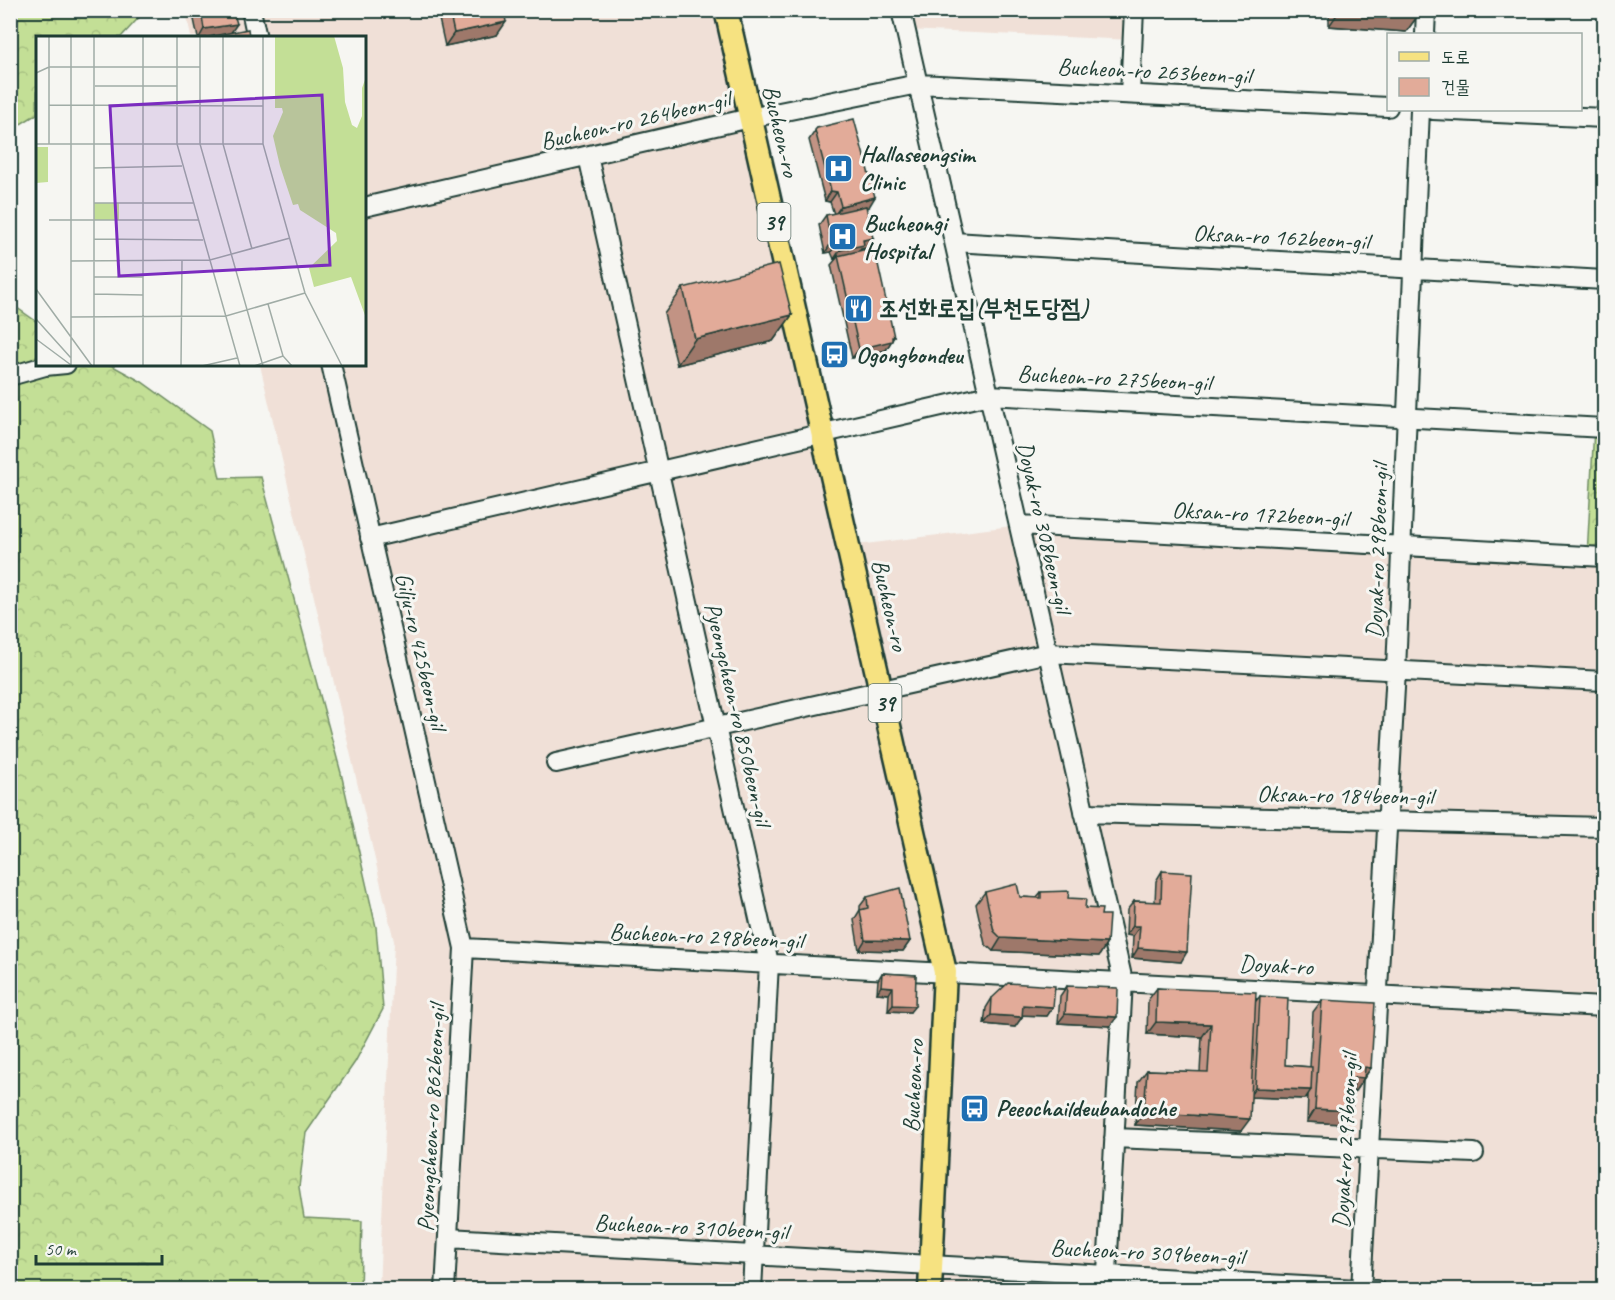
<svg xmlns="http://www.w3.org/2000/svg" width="1615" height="1300" viewBox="0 0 1615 1300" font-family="Caveat,'Poor Story',sans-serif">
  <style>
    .built { fill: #f0e0d7 }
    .forest { fill: url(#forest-crowns); stroke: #718e65; stroke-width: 1.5 }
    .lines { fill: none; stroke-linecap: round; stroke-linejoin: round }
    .minor-casing { stroke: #1f3d34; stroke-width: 22 }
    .major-casing { stroke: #1f3d34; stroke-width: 27 }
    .minor { stroke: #f6f6f2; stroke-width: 18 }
    .major { stroke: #f6e281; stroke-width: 22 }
    .wall { fill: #c29384; stroke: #1f3d34; stroke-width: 1.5 }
    .shaded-wall { fill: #9e786b; stroke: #1f3d34; stroke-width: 1.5 }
    .building { fill: #e2ab99; stroke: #1f3d34; stroke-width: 1.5 }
    .labels { text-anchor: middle; stroke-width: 6; stroke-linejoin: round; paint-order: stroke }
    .shield { fill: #f6f6f2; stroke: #60746d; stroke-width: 1.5 }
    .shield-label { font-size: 22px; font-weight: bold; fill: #1f3d34 }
    .street-label { font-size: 24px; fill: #1f3d34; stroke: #f6f6f2 }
    .poi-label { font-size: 24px; font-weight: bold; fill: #1f3d34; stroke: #f6f6f2; text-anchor: start }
    .inset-road { fill: none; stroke: #a0aca6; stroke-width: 1.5 }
    .view { fill: #7b2cbf; fill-opacity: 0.15; stroke: #7b2cbf; stroke-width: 3 }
    .inset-edge { fill: none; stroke: #1f3d34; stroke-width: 3 }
  </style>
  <defs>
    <pattern id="forest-crowns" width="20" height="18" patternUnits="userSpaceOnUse" patternTransform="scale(1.5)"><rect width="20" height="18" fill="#c3df96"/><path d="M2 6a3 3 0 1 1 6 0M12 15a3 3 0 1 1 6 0" fill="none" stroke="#a7c082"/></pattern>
  </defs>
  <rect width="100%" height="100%" fill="#f6f6f2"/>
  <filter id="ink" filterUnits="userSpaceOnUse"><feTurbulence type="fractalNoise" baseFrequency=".0167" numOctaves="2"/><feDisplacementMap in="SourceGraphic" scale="12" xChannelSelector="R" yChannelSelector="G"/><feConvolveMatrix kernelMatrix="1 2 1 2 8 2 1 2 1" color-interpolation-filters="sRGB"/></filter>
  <g filter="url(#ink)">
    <path class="built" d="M 186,11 L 726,11 L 849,546 L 1020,525 L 1604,557 L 1604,1289 L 379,1289 L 394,941 L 260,365 L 364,364 L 364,38 L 191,37 Z
      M 901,11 L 1134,11 L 1133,40 L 906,30 Z"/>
    <path class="forest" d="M 11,10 L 145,10 L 145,11 L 121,37 L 38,38 L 37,114 L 11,130 Z
      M 10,303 L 37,322 L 38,364 L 111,365 L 142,382 L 210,431 L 220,478 L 261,477 L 341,773 L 376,927 L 383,1009 L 355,1062 L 306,1133 L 299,1187 L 304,1218 L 362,1221 L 360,1289 L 11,1289 Z
      M 1594,428 L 1604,428 L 1604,557 L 1587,556 Z"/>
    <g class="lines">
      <defs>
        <path id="minor" d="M 251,10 L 257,38
          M 901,10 L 1123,981 L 1106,1290
          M 1425,34 L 1426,10
          M 1130,94 L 1134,10
          M 1433,110 L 1604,118
          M 588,156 L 769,963 L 752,1290
          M 364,207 L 750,118 L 918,84 L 1388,107
          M 954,242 L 1604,280
          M 331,364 L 464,948 L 445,1290
          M 10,376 L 45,366 L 66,364
          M 1020,525 L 1604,557
          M 370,538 L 989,395 L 1604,428
          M 556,763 L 1048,653 L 1604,681
          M 1084,813 L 1604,827
          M 464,948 L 1604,1007
          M 1114,1138 L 1474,1153
          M 448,1238 L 1376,1290
          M 1361,1290 L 1396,670 L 1420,110"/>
        <path id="major" d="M 726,10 L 945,972 L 930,1290"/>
      </defs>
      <use href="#minor" class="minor-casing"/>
      <use href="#major" class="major-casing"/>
      <use href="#minor" class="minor"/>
      <use href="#major" class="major"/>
    </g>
    <path class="wall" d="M 192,10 L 233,10 L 231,32 L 248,38 L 198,38 Z
      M 437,10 L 504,10 L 497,35 L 445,46 Z
      M 1329,10 L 1419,10 L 1419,14 L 1406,32 L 1329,26 Z
      M 817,128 L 869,207 L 866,207 L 866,248 L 861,249 L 859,251 L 892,340 L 886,350 L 852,358 L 831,265 L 836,259 L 834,259 L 831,252 L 825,253 L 819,225 L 826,215 L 834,214 L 830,202 L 825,201 L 809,140 Z
      M 683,288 L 792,315 L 773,341 L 677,365 L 664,314 Z
      M 1162,871 L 1181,962 L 1132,958 L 1133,936 L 1126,935 L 1127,910 L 1134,901 L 1155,902 L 1156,881 Z
      M 985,892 L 1020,897 L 1036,898 L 1041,892 L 1068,898 L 1085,908 L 1101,915 L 1107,943 L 1099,956 L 993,951 L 985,944 L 976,904 Z
      M 867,897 L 910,941 L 903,951 L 859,950 L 854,920 L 860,910 L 860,906 Z
      M 882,973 L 916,975 L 910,1012 L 888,1011 L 889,994 L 877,993 L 878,980 Z
      M 1067,986 L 1110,1026 L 1058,1023 L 1060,996 Z
      M 1157,988 L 1256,1001 L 1260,996 L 1285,1065 L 1310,1067 L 1313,1012 L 1322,1000 L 1371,1068 L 1355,1091 L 1354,1090 L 1343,1124 L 1307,1122 L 1308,1095 L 1305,1099 L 1251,1097 L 1241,1131 L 1135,1125 L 1138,1082 L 1147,1070 L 1200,1072 L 1202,1037 L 1147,1034 L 1148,1000 Z
      M 992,998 L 1053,1007 L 1047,1016 L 1022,1015 L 1022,1017 L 1015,1027 L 984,1024 L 986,1008 Z"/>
    <path class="shaded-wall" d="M 1340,10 L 1376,10 L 1419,14 L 1406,32 L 1329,26 Z
      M 506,22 L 497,35 L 445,46 L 454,33 Z
      M 237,24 L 230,34 L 205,38 L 199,38 L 204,29 Z
      M 831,191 L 837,192 L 830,202 L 825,201 Z
      M 875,197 L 869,207 L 834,216 L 841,206 Z
      M 873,238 L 866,248 L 861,249 L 857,254 L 838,256 L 836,259 L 834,259 L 840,250 L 863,240 Z
      M 838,242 L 831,252 L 825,253 L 831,243 Z
      M 792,315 L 773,341 L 677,365 L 695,339 Z
      M 892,337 L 894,337 L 886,350 L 852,358 L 859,349 Z
      M 1133,926 L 1140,926 L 1133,936 L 1126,935 Z
      M 1001,938 L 1107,943 L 1099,956 L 993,951 Z
      M 865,940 L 910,941 L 903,951 L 859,950 Z
      M 1138,948 L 1187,952 L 1181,962 L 1132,958 Z
      M 881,986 L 893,987 L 889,994 L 877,993 Z
      M 893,1005 L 915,1006 L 910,1012 L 888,1011 Z
      M 1023,1005 L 1053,1007 L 1047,1016 L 1016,1015 Z
      M 1065,1014 L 1117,1017 L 1110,1026 L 1058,1023 Z
      M 991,1015 L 1022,1017 L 1015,1027 L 984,1024 Z
      M 1156,1022 L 1211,1024 L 1202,1037 L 1147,1034 Z
      M 1365,1067 L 1371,1068 L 1355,1091 L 1346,1090 L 1354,1077 Z
      M 1255,1088 L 1311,1090 L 1305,1099 L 1249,1097 Z
      M 1315,1109 L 1352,1111 L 1343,1124 L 1307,1122 Z
      M 1144,1112 L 1250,1119 L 1241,1131 L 1135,1125 Z"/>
    <path class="building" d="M 201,10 L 233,10 L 237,24 L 204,29 Z
      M 449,10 L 504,10 L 506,22 L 454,33 Z
      M 1376,10 L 1419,10 L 1419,14 Z
      M 248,29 L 249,36 L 244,38 L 209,37 Z
      M 854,119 L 875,197 L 841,206 L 837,192 L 831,191 L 815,130 L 817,128 Z
      M 866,206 L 873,238 L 863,240 L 864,245 L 840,250 L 838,242 L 831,243 L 826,215 Z
      M 871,248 L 873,256 L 876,255 L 894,337 L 892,337 L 892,341 L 859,349 L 838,256 Z
      M 779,264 L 792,315 L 695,339 L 683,288 Z
      M 1162,871 L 1192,873 L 1187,952 L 1138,948 L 1140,926 L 1133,926 L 1134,901 L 1161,902 Z
      M 1017,884 L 1020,897 L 1041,898 L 1041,892 L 1069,891 L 1068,898 L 1086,899 L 1085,908 L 1102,909 L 1101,915 L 1109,915 L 1107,943 L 1001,938 L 994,931 L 985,892 Z
      M 900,888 L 910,941 L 865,940 L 860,910 L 868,908 L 867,897 Z
      M 882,973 L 916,975 L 915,1006 L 893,1005 L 893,987 L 881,986 Z
      M 1008,983 L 1055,986 L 1053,1007 L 1023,1005 L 1022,1017 L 991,1015 L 992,998 Z
      M 1067,986 L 1118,988 L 1117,1017 L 1065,1014 Z
      M 1157,988 L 1256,992 L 1250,1119 L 1144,1112 L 1147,1070 L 1208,1072 L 1211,1024 L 1156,1022 Z
      M 1260,996 L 1288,998 L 1285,1065 L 1312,1067 L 1311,1090 L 1255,1088 Z
      M 1322,1000 L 1375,1003 L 1371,1068 L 1365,1067 L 1364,1078 L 1354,1077 L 1352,1111 L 1315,1109 Z"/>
  </g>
  <defs>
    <symbol id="hospital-square" viewBox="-11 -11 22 22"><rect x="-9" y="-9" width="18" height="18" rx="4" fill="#1f6fb2" stroke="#f6f6f2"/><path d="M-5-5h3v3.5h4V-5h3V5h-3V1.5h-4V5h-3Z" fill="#fff"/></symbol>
    <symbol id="restaurant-square" viewBox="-11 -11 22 22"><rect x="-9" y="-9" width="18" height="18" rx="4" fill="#1f6fb2" stroke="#f6f6f2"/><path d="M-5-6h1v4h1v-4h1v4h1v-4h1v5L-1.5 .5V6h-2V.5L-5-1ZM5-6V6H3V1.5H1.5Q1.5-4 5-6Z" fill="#fff"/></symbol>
    <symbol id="bus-square" viewBox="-11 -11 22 22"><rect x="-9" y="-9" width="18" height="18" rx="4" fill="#1f6fb2" stroke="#f6f6f2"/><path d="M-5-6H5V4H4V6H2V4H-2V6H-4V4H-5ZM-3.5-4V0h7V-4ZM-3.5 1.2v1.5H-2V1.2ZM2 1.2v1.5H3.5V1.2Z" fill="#fff"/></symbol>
  </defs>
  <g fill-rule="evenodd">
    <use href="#hospital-square" x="822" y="152" width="33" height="33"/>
    <use href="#hospital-square" x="826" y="220" width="33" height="33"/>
    <use href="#restaurant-square" x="842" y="292" width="33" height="33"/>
    <use href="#bus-square" x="818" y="338" width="33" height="33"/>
    <use href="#bus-square" x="958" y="1092" width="33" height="33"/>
  </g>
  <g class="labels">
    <g class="shield">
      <rect x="757.5" y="203" width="33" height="38" rx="4.5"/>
      <rect x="868.5" y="684" width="33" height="38" rx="4.5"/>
    </g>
    <g class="shield-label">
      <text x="774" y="230">39</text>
      <text x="885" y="711">39</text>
    </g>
    <g class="street-label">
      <text transform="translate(1154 71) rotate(3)" y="8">Bucheon-ro 263beon-gil</text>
      <text transform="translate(635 120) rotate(-13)" y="8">Bucheon-ro 264beon-gil</text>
      <text transform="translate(781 131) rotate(77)" y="8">Bucheon-ro</text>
      <text transform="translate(1281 237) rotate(3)" y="8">Oksan-ro 162beon-gil</text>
      <text transform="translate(1114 378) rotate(3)" y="8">Bucheon-ro 275beon-gil</text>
      <text transform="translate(1260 514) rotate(3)" y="8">Oksan-ro 172beon-gil</text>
      <text transform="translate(1044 527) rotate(77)" y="8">Doyak-ro 308beon-gil</text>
      <text transform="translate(1377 551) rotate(-88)" y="8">Doyak-ro 298beon-gil</text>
      <text transform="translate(890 605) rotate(77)" y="8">Bucheon-ro</text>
      <text transform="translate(421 651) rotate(77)" y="8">Gilju-ro 425beon-gil</text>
      <text transform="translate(738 714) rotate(77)" y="8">Pyeongcheon-ro 850beon-gil</text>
      <text transform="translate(1345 795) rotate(1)" y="8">Oksan-ro 184beon-gil</text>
      <text transform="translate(706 936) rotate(3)" y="8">Bucheon-ro 298beon-gil</text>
      <text transform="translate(1276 965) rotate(3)" y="8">Doyak-ro</text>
      <text transform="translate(913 1086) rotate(-87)" y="8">Bucheon-ro</text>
      <text transform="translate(431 1118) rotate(-87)" y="8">Pyeongcheon-ro 862beon-gil</text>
      <text transform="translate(1345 1141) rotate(-87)" y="8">Doyak-ro 297beon-gil</text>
      <text transform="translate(691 1227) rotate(3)" y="8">Bucheon-ro 310beon-gil</text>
      <text transform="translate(1147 1252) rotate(3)" y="8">Bucheon-ro 309beon-gil</text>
    </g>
    <g class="poi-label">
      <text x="860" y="162">Hallaseongsim<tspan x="860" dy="28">Clinic</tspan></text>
      <text x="864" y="231">Bucheongi<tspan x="864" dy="28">Hospital</tspan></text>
      <text x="879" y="316">조선화로집(부천도당점)</text>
      <text x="856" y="363">Ogongbondeu</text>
      <text x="996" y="1116">Peeochaildeubandoche</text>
    </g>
  </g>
  <g transform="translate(36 36)">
    <rect width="330" height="330" fill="#f6f6f2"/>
    <path d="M 239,0 L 298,0 L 307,32 L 309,66 L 316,89 L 321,92 L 326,80 L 326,52 L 330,41 L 330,282 L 315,241 L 278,251 L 273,232 L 301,205 L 300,197 L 264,174 L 262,168 L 257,169 L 244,130 L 237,100 L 247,76 L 246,72 L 239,72 ZM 58,167 L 83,167 L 83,184 L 58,184 Z" fill="#c3df96"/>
    <path d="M 0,111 L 12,111 L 12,146 L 0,147 Z" fill="#c3df96"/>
    <path class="inset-road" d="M 35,0 L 35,330M 141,0 L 141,108 L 204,330M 164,0 L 164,108 L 227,330M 187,0 L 187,108 L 216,213M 227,0 L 227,108 L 269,257 L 306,330M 0,37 L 13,31 L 164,31M 59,50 L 141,50M 13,69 L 227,70M 0,108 L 227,108M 13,108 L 13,0M 58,132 L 146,130M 58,167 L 157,167M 13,184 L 162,184M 58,203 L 167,204M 35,225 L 174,224 L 254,202M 58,241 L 107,241M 0,253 L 56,330M 58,258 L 107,259M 232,268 L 247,320 L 256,330M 35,281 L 190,280 L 269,257M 0,283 L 35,322M 0,303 L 35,329M 58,330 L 58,0M 107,330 L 107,0M 145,330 L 146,225M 166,330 L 201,322M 218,330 L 247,320"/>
    <path class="view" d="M 286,59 L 294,229 L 83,240 L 74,70 Z"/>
    <rect width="330" height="330" class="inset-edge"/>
  </g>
  <rect width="1615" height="1300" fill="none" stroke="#f6f6f2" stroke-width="36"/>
  <rect x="18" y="18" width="1579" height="1264" fill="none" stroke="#1f3d34" stroke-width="2" filter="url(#ink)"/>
  <rect x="1387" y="33" width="195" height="78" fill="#f6f6f2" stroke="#a0aca6" stroke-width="1.5"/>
  <rect x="1399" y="52" width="30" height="9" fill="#f6e281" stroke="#a0aca6" stroke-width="1.5"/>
  <text x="1441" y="63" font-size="18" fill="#1f3d34">도로</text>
  <rect x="1399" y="78" width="30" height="18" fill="#e2ab99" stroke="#a0aca6" stroke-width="1.5"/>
  <text x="1441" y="93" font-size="18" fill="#1f3d34">건물</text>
  <path d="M36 1255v9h126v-9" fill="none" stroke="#1f3d34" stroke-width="3"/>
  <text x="45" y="1255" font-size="18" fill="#1f3d34" stroke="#f6f6f2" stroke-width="4.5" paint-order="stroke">50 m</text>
</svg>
